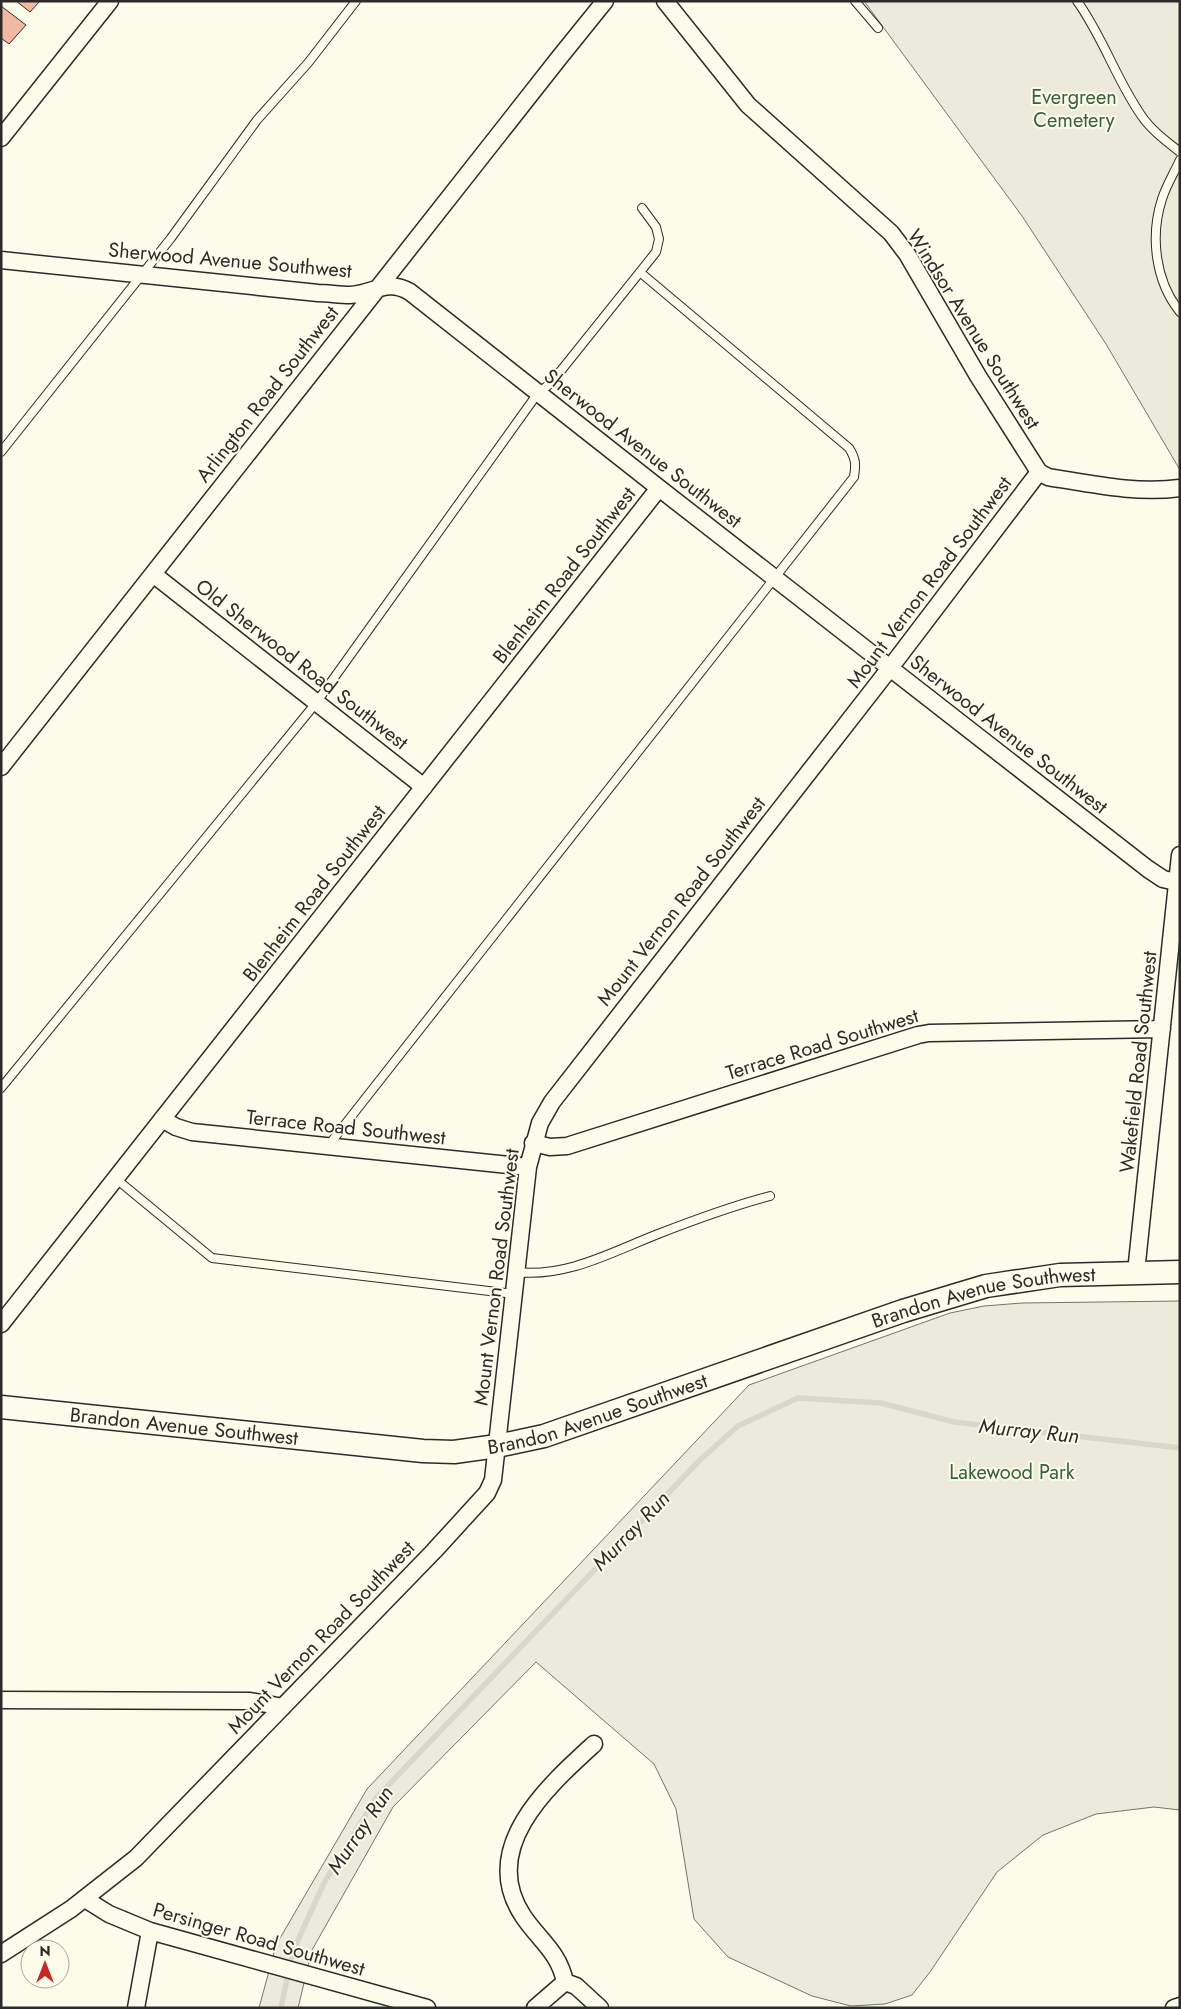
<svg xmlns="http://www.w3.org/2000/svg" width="1181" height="2009" viewBox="0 0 1181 2009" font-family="Jost,sans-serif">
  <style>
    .green { fill: #ecebdb; stroke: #74746e }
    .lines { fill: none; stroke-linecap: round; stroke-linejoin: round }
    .stream { stroke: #d8d7c9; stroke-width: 5.5 }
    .building { fill: #f2b8a0; stroke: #2b2b2b }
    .service-casing { stroke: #2b2b2b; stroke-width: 10 }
    .minor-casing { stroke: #2b2b2b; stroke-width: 19 }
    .secondary-casing { stroke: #2b2b2b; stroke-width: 25 }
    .service { stroke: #fdfbea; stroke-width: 8 }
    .minor { stroke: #fdfbea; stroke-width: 16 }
    .secondary { stroke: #fdfbea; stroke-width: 22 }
    .labels { text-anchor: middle; stroke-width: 4; stroke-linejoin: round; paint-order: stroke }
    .park-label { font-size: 20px; fill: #34623c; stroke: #fdfbea }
    .street-label { font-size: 20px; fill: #2b2b2b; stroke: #fdfbea }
    .water-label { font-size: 21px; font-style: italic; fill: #2b2b2b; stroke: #fdfbea }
  </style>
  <rect width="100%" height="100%" fill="#fdfbea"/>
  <path class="green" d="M 864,1 L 1180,1 L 1180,470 L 1106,344 L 1022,216 Z
    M 1180,1301 L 1180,1810 L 1154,1807 L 1096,1814 L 1043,1835 L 997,1872 L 930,1972 L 912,1995 L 885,2004 L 851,2006 L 812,1996 L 728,1957 L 694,1919 L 676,1809 L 654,1764 L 536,1662 L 393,1807 L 312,1950 L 298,2008 L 259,2008 L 276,1945 L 367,1789 L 749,1385 L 950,1313 L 984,1306 L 1022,1303 Z"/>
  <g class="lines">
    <path class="stream" d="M 281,2008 L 293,1951 L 324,1883 L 376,1798 L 700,1460 L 738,1426 L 798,1398 L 881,1403 L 954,1422 L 1180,1448"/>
  </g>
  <path class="building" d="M 16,1 L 40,1 L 30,12 Z
    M 1,6 L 26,25 L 9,44 L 1,38 Z"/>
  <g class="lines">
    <defs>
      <path id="service" d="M 855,1 L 878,28
        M 1077,1 C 1103,37 1116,79 1141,115 C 1151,130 1166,141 1180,152
        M 1180,160 C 1174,173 1166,186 1162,199 C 1150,236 1155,281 1180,312
        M 1,452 L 171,238 L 257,120 L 308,63 L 356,1
        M 1,1088 L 316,703 L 538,393 L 551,383 L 656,252 L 659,239 L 656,227 L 642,208
        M 328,1146 L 854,477 C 856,465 856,459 849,448 L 641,273
        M 115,1178 L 212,1258 L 514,1294
        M 516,1272 C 566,1278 612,1252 658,1234 C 694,1220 732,1206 770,1196"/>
      <path id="minor" d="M 665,1 L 748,105 L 891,233 L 907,254 L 978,376 L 1039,472 L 1048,477 C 1092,484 1136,494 1180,488
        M 1,138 L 110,1
        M 1,260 L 318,293 C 328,293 339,295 350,295 C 374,294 386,278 410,292 L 659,488 L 1148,869 L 1163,879 L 1180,883
        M 153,574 L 424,787
        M 1,767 L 559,58 L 605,1
        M 162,1119 L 176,1127 L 192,1132 L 528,1167
        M 533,1143 L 550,1147 L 567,1146 L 918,1035 L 929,1033 L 1162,1029
        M 1136,1272 L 1180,855
        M 1,1324 L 659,488
        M 1,1700 L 250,1701 L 283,1707
        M 85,1899 L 109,1914 L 150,1931 L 427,2008
        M 1,1954 L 71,1909 L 136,1858 L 434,1551 L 487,1493 L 493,1480 L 528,1167 L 540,1123 L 552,1102 L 890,668 L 1039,472
        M 565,1982 C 559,1952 539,1940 523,1916 C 478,1848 548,1786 594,1744
        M 136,2008 L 150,1931
        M 535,2008 L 565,1982 L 576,1986 L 600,2008
        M 1174,2008 L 1180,2006"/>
      <g id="secondary">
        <path id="s1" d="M 1,1407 L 423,1451 L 454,1452 L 497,1446 L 544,1436 L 903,1311 L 986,1286 L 1060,1275 L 1180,1272"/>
      </g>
    </defs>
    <use href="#service" class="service-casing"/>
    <use href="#minor" class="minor-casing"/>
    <use href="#secondary" class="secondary-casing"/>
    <use href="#service" class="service"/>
    <use href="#minor" class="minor"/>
    <use href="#secondary" class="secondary"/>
  </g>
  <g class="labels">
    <g class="park-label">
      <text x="1074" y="104">Evergreen<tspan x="1074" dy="23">Cemetery</tspan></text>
      <text x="1012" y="1479">Lakewood Park</text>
    </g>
    <g class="street-label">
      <text transform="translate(230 260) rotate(5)" y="7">Sherwood Avenue Southwest</text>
      <text transform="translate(974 329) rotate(58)" y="7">Windsor Avenue Southwest</text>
      <text transform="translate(267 394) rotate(-52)" y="7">Arlington Road Southwest</text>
      <text transform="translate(643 448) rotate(38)" y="7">Sherwood Avenue Southwest</text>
      <text transform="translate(564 575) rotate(-52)" y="7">Blenheim Road Southwest</text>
      <text transform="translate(929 582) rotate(-53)" y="7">Mount Vernon Road Southwest</text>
      <text transform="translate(302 664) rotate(38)" y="7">Old Sherwood Road Southwest</text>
      <text transform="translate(1009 734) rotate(38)" y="7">Sherwood Avenue Southwest</text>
      <text transform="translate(314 893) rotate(-52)" y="7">Blenheim Road Southwest</text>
      <text transform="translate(681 901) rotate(-52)" y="7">Mount Vernon Road Southwest</text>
      <text transform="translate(822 1044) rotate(-17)" y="7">Terrace Road Southwest</text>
      <text transform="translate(1138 1062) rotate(-84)" y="7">Wakefield Road Southwest</text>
      <text transform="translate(346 1127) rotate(6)" y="7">Terrace Road Southwest</text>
      <text transform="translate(496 1277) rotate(-83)" y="7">Mount Vernon Road Southwest</text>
      <text dy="7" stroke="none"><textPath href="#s1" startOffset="1009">Brandon Avenue Southwest</textPath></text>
      <text dy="7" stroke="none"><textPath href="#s1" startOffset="604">Brandon Avenue Southwest</textPath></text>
      <text dy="7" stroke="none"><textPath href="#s1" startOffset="184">Brandon Avenue Southwest</textPath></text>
      <text transform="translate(321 1637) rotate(-46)" y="7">Mount Vernon Road Southwest</text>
      <text transform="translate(259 1939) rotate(16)" y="7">Persinger Road Southwest</text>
    </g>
    <g class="water-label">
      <text transform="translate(1029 1431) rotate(6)" y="7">Murray Run</text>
      <text transform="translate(631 1531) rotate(-46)" y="7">Murray Run</text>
      <text transform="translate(360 1830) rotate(-56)" y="7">Murray Run</text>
    </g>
  </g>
  <rect width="1181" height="2009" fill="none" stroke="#2b2b2b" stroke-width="5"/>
  <g transform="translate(45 1964)"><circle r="24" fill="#fdfbea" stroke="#a9a89e"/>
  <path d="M0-4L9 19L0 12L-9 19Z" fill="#c62828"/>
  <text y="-8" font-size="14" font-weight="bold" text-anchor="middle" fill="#2b2b2b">N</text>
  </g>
</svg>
